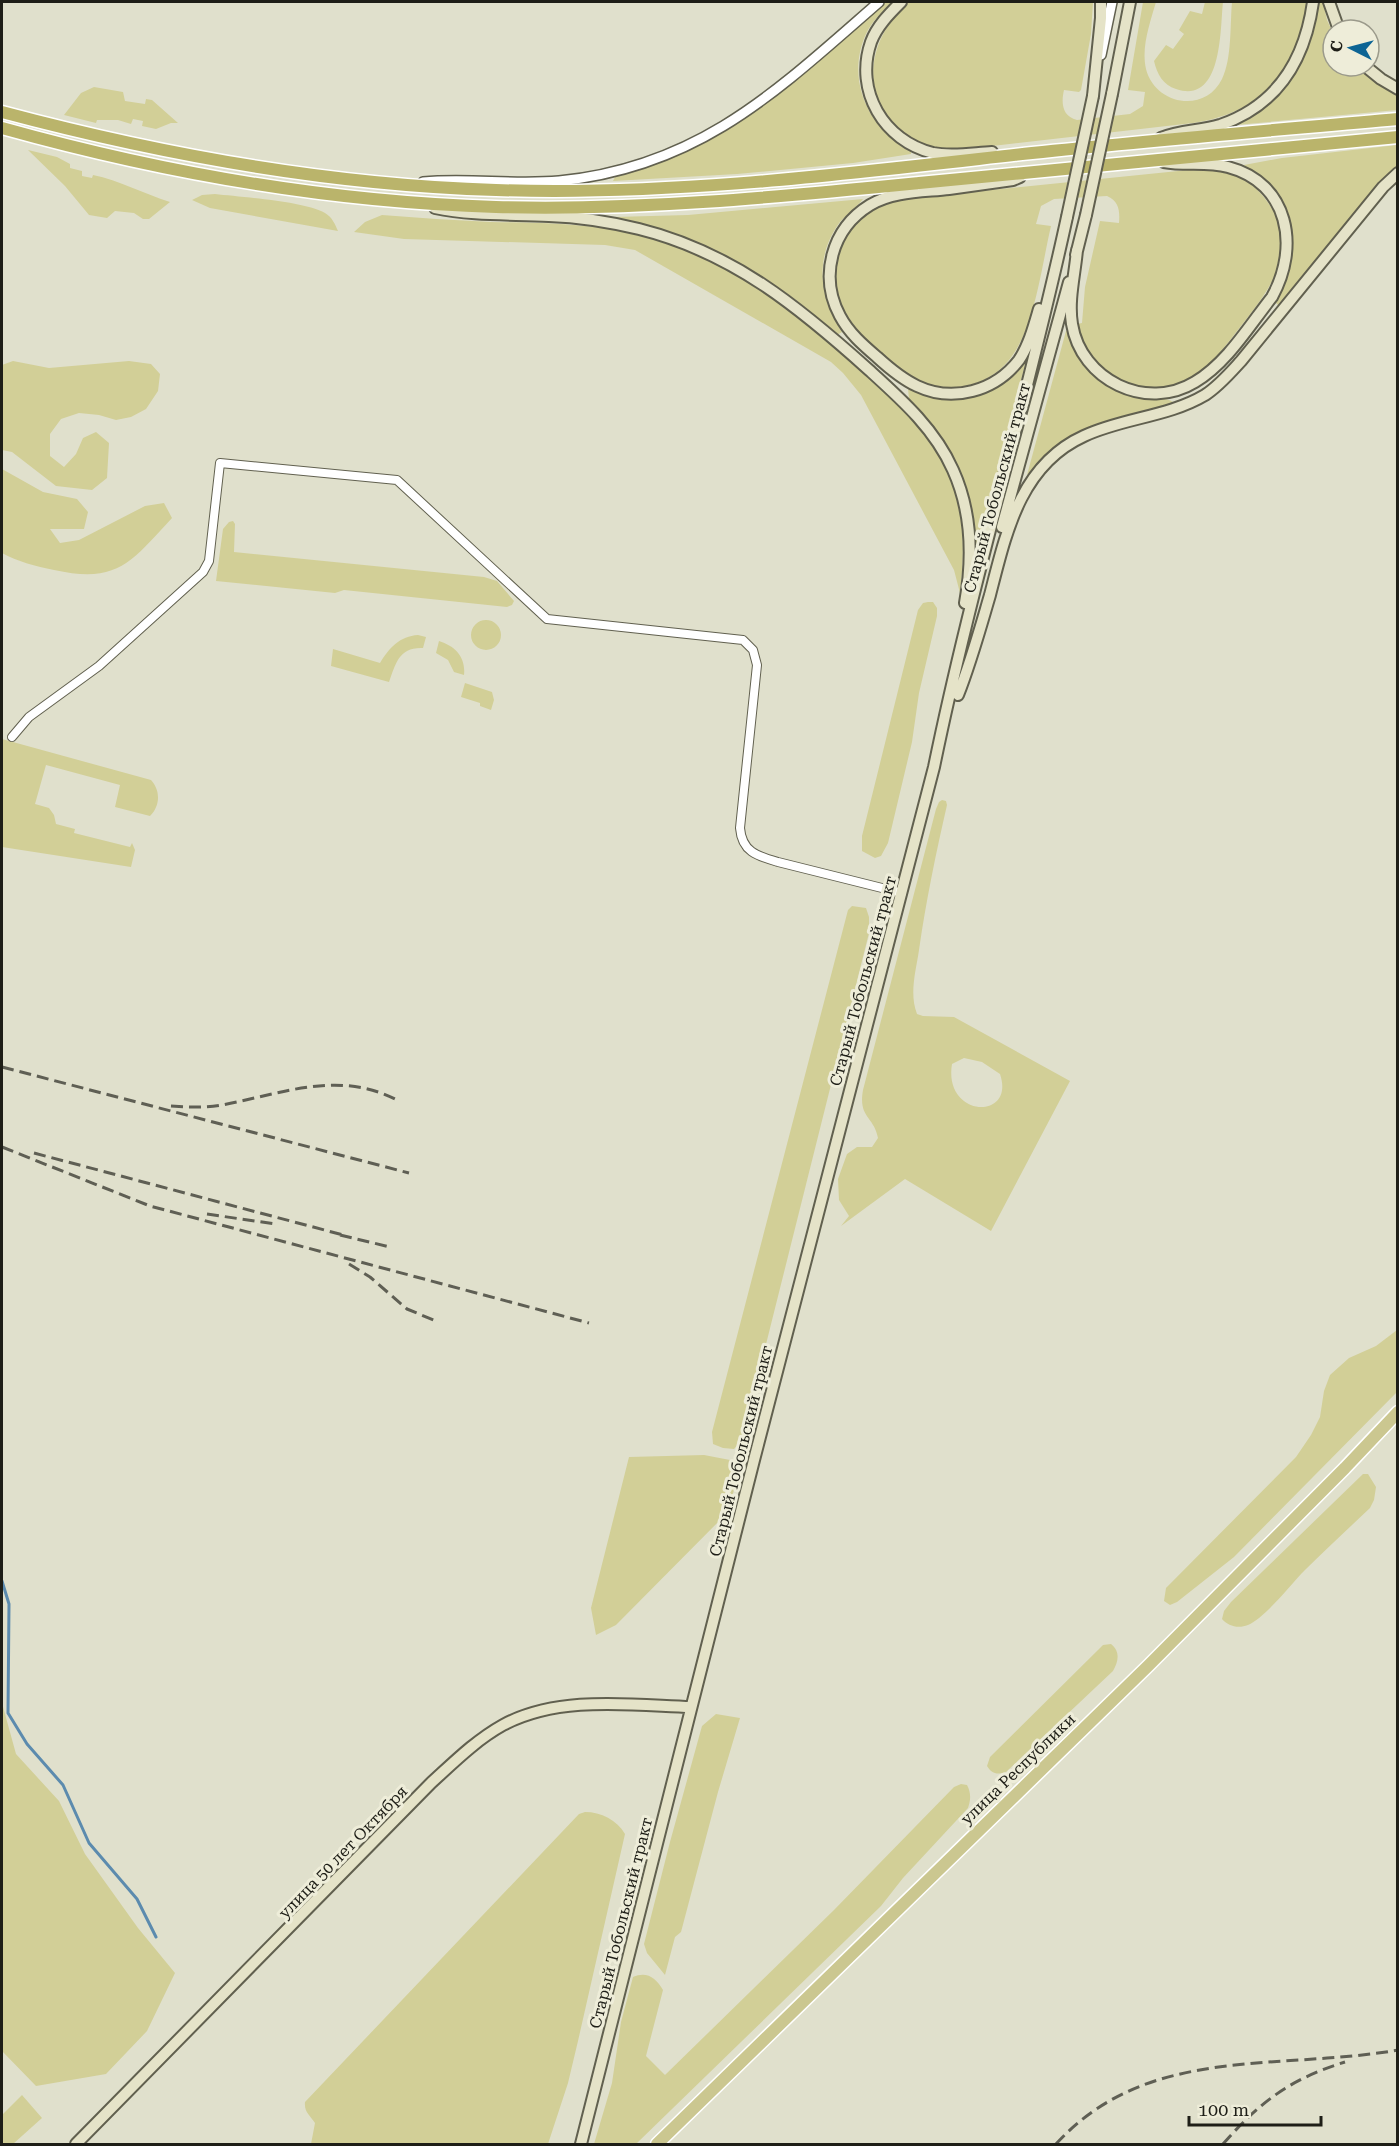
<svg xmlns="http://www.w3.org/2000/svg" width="1399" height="2146" font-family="'Roboto Serif',serif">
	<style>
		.green { fill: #d2cf97; fill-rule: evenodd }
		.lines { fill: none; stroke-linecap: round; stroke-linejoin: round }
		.stream { stroke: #5c8bae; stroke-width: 3 }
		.minor-casing { stroke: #61604f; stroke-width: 10 }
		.tertiary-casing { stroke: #61604f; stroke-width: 12 }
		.secondary-casing { stroke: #61604f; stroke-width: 14 }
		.primary-casing { stroke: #fff; stroke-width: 15 }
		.trunk-casing { stroke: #fff; stroke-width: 15 }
		.minor { stroke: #fff; stroke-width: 8 }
		.tertiary { stroke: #fff; stroke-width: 9 }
		.secondary { stroke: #e5e3c8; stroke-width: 10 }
		.primary { stroke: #cbc790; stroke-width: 12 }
		.trunk { stroke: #bab46b; stroke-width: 12 }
		.rail { stroke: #5f5f54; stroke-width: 3; stroke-dasharray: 12 6; stroke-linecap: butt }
		.secondary-bridge-casing { stroke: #61604f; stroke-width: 14; stroke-linecap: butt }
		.secondary-bridge { stroke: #e5e3c8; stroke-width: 10 }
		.labels { text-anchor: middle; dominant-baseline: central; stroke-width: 6; stroke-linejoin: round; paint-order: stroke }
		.street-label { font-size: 16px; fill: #1e1e17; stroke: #eeedd9 }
	</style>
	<rect width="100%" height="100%" fill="#e0e0cc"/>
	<!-- green -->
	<path class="green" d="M886,2H892C883,11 872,21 866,34C845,80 869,129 911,152V154L853,163L737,174L613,181L615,177C732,146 798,79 886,2Z
		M909,2H1093L1091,34L1081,90L1079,92L1064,90C1061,103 1062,116 1077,120L1130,114L1143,106L1145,92L1128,90L1143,2H1156C1150,23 1141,47 1146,69C1155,105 1205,114 1222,79C1232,59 1230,24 1232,2H1308C1299,69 1262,113 1193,123L958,150C870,149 845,57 909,2Z
		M1205,2H1223C1220,28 1223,105 1176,89C1163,85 1157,74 1154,61L1166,45L1173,49L1184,34L1179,30L1190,11L1202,14Z
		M1317,2H1323L1327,20L1333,33V66H1357L1375,82L1397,95V110L1236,125C1247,113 1264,105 1277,94C1305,70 1313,36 1317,2Z
		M94,87L123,92L125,101L145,104L146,99L152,100L178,123H171L156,129L142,126L143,121L133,119L131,124L118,120H97L96,123L64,115L81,93Z
		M1397,145V167L1375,189L1279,306L1275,302C1293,275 1296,245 1287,215L1244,165L1282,158Z
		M28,150L57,157L70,164V168L82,171V176L92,178L93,175C119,180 144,194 170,202L149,219H143L134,213L115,211L107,218L89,215L65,186Z
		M1198,169C1223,169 1247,176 1263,196C1303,245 1273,286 1241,326C1227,344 1213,364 1194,376C1157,401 1103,385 1084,346C1081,339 1079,331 1077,324L1082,323L1085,287L1100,221L1119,223C1120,211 1119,201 1107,196L1054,199L1041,206L1036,224L1051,226C1042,264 1035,325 1012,356C993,384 954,395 923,382C907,376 894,364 882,354C847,324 819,285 844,239C857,216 877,205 902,199Z
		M215,194C241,197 304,201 325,213C332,217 335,224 338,231L210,208L192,200L202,195Z
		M863,199C857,207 847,214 840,222C814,257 819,298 842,332L837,335L796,300L764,278L730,258L672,234L614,217L688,215Z
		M382,215C418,218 454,220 491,222C540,223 591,223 639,235C727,254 796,312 861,371C893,400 927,429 946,469C965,509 965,550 960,593L954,570L861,395L843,373L831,362L635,250L605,245L404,239L354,232L365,222Z
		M1066,331H1068C1079,368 1107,395 1146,399C1156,400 1166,397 1173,402L1171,405C1134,414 1092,420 1060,443C1048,452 1039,467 1027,475Z
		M1026,360L976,561L973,523L937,433L909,399L908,389C955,408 996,400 1026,360Z
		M13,361L49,368L129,361L151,364L160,374L158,391L146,409L131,417L116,420L99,415L79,413L61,419L50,434V456L64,467L76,454L83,438L96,432L109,443L107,478L92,490L56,486L12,452L2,450V365Z
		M2,469L43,492L77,499L88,512L84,529H50L60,543L79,540L145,506L164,503L172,518C131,562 118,584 54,570C35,566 19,562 2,553Z
		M233,521L235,524L234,552L484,577L497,581L514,601L512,605L507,607L344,590L335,593L216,581L223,529L229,522Z
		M928,602H933L937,608V616L919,693L912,742L888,843L881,856L875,858L862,851V836L918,610L923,603Z
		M471 635a15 15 0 1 1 30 0a15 15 0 1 1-30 0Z
		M418,635L426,637L423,648C399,647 396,663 389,682L331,666L333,649L380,663C389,648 400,636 418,635Z
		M439,641C455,646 466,657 464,675L454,672L448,660L436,653Z
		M465,683L492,692L494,700L491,710L480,706V703L461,697Z
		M2,739L151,780C161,791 160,806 150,816L115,807L120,785L46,765L35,804L49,808L54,815L56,824L75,829L74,833L130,847L132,843L135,850L131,867L2,847Z
		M942,800L946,801L947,805C936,853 926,901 919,950C916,971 909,993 917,1014L923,1016L954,1017L1070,1081L991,1231L905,1179L841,1226L849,1216L839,1200L838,1179L847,1154L857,1147H872L878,1138C874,1116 858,1118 863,1090L936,809L939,802ZM964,1058L982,1062L1000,1074C1016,1121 943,1118 952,1064Z
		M852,906L866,908L869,917V933L742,1440L734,1449L723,1448L713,1444L712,1432L848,910Z
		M1397,1330V1392L1234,1557L1177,1602L1170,1605L1164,1601L1166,1588L1296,1457L1311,1435L1320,1417L1324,1391L1330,1375L1349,1358L1376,1346Z
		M704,1455L730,1460L738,1475L728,1512L616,1625L596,1635L591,1608L629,1457Z
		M1363,1474H1368L1376,1487L1374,1500L1370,1508C1348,1529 1326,1549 1305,1570C1291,1584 1265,1618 1248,1625C1238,1629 1228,1626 1222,1619L1224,1611L1231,1602Z
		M1111,1644C1121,1652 1118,1662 1113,1671L1006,1772C997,1775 992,1774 987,1766L990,1757L1098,1650L1103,1645Z
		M2,1703L16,1754L59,1801L85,1854L138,1928L175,1973L147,2031L106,2074L36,2086L2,2051Z
		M716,1714L740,1718L718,1792L681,1932L675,1937L665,1975L647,1953L644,1944L670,1842L702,1726Z
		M961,1784L967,1785C971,1793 971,1799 968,1808L903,1878L881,1906L636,2144H594L612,2083L621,2022L633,1977C647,1971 656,1978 663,1990L646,2056L665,2075L834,1910L954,1787Z
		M585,1812C601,1812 617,1820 625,1834L578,2041L568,2083L548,2144H311L315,2123C310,2115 304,2112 305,2102L579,1814Z
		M22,2095L42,2118L13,2144H2V2115Z"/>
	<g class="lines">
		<!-- stream -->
		<path class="stream" d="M2,1581L9,1604L8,1713L27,1744L63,1785L89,1843L137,1899L156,1937"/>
		<!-- minor casing -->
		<g class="minor-casing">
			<path id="minor" d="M12,737L29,717L99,666L203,572L209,561L220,463L397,480L547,619L743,640L753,650L757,665L740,828C742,852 757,856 778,862L902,893"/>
		</g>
		<!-- tertiary casing -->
		<g class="tertiary-casing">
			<path id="tertiary" d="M1101,55L1112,2
				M423,182C468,178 514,185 559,181C700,167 778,90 879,2"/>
		</g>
		<!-- secondary casing -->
		<g class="secondary-casing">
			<path id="secondary" d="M901,2C889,14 877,26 871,42C854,91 884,141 933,153C952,157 973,153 992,152
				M1329,2L1339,30
				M1365,66L1381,79L1398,89
				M1112,94L1130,2
				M1093,96L1101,18V2
				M1161,138C1180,130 1201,131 1220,125C1278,105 1305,59 1313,2
				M1020,177L1013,180C992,183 971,186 949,189C924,192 893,191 870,205C831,229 819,277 840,316C849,333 863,345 877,357C889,368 902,379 917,386C953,403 995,391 1019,360C1029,345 1034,326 1039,309
				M435,208C472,216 511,214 549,216C578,217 610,222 639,229C732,252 799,307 869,370C901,399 935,429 953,470C972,512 973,558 965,603
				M1077,250C1075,274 1068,300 1072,324C1081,380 1146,412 1195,382C1227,363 1249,326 1272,297C1300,247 1289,183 1228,167C1207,161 1185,166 1164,162
				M1076,255L1086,215
				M1002,527L1069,282
				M958,695C971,662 980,629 990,595C1006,533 1020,465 1084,436C1122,418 1168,417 1205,395C1219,386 1230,373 1241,361L1383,187L1398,173
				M76,2144L431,1783C454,1762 476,1740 503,1725C559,1695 631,1705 691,1707
				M581,2144L754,1460L934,767C972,582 1027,402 1067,217"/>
		</g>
		<!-- primary casing -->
		<g class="primary-casing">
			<path id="primary" d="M657,2144L1148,1666L1345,1468L1398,1412"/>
		</g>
		<!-- trunk casing -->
		<g class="trunk-casing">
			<path id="trunk" d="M2,112C163,155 329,185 496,190C676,196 853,173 1032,153C1153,140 1276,130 1398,119
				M2,128C163,173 328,202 496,207C638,211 778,197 919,183C1079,168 1238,152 1398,137"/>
		</g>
		<!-- minor -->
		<use href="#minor" class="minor"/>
		<!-- tertiary -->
		<use href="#tertiary" class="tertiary"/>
		<!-- secondary -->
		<use href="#secondary" class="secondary"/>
		<!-- primary -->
		<use href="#primary" class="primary"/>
		<!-- trunk -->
		<use href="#trunk" class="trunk"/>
		<!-- rail -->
		<path class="rail" d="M2,1067L409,1173
			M171,1106C188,1107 205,1108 222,1105C281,1094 337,1070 395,1099
			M2,1147L150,1206L589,1323
			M34,1153L347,1236
			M207,1214L275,1224
			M340,1235L390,1247
			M349,1264L370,1277L407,1309L436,1321
			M1056,2144C1147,2044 1278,2071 1398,2050
			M1223,2144C1260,2102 1290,2079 1345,2062"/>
		<!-- secondary-bridge casing -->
		<g class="secondary-bridge-casing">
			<path id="secondary-bridge" d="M1086,215L1112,94
				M1067,217L1093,96"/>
		</g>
		<!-- secondary-bridge -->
		<use href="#secondary-bridge" class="secondary-bridge"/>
	</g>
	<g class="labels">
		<!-- street labels -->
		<g class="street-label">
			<text transform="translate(997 488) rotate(-75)">Старый Тобольский тракт</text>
			<text transform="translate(863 981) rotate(-75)">Старый Тобольский тракт</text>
			<text transform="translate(741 1451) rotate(-76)">Старый Тобольский тракт</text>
			<text transform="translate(1018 1769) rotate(-44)">улица Республики</text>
			<text transform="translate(343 1852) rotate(-46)">улица 50 лет Октября</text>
			<text transform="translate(621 1923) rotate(-76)">Старый Тобольский тракт</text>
		</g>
	</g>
	<!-- border -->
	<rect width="1399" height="2146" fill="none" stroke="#1e1e17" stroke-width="6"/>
	<!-- north arrow -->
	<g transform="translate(1351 48) rotate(276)"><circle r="28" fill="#eeedd9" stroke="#9b9a8b" stroke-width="1.5"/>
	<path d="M0-4.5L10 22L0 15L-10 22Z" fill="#0c6494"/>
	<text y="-9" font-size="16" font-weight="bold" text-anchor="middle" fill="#1e1e17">С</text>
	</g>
	<!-- scale -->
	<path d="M1189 2116v9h132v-9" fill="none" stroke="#1e1e17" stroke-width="3"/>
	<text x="1198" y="2116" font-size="18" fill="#1e1e17" stroke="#eeedd9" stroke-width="4.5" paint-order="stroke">100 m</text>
</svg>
